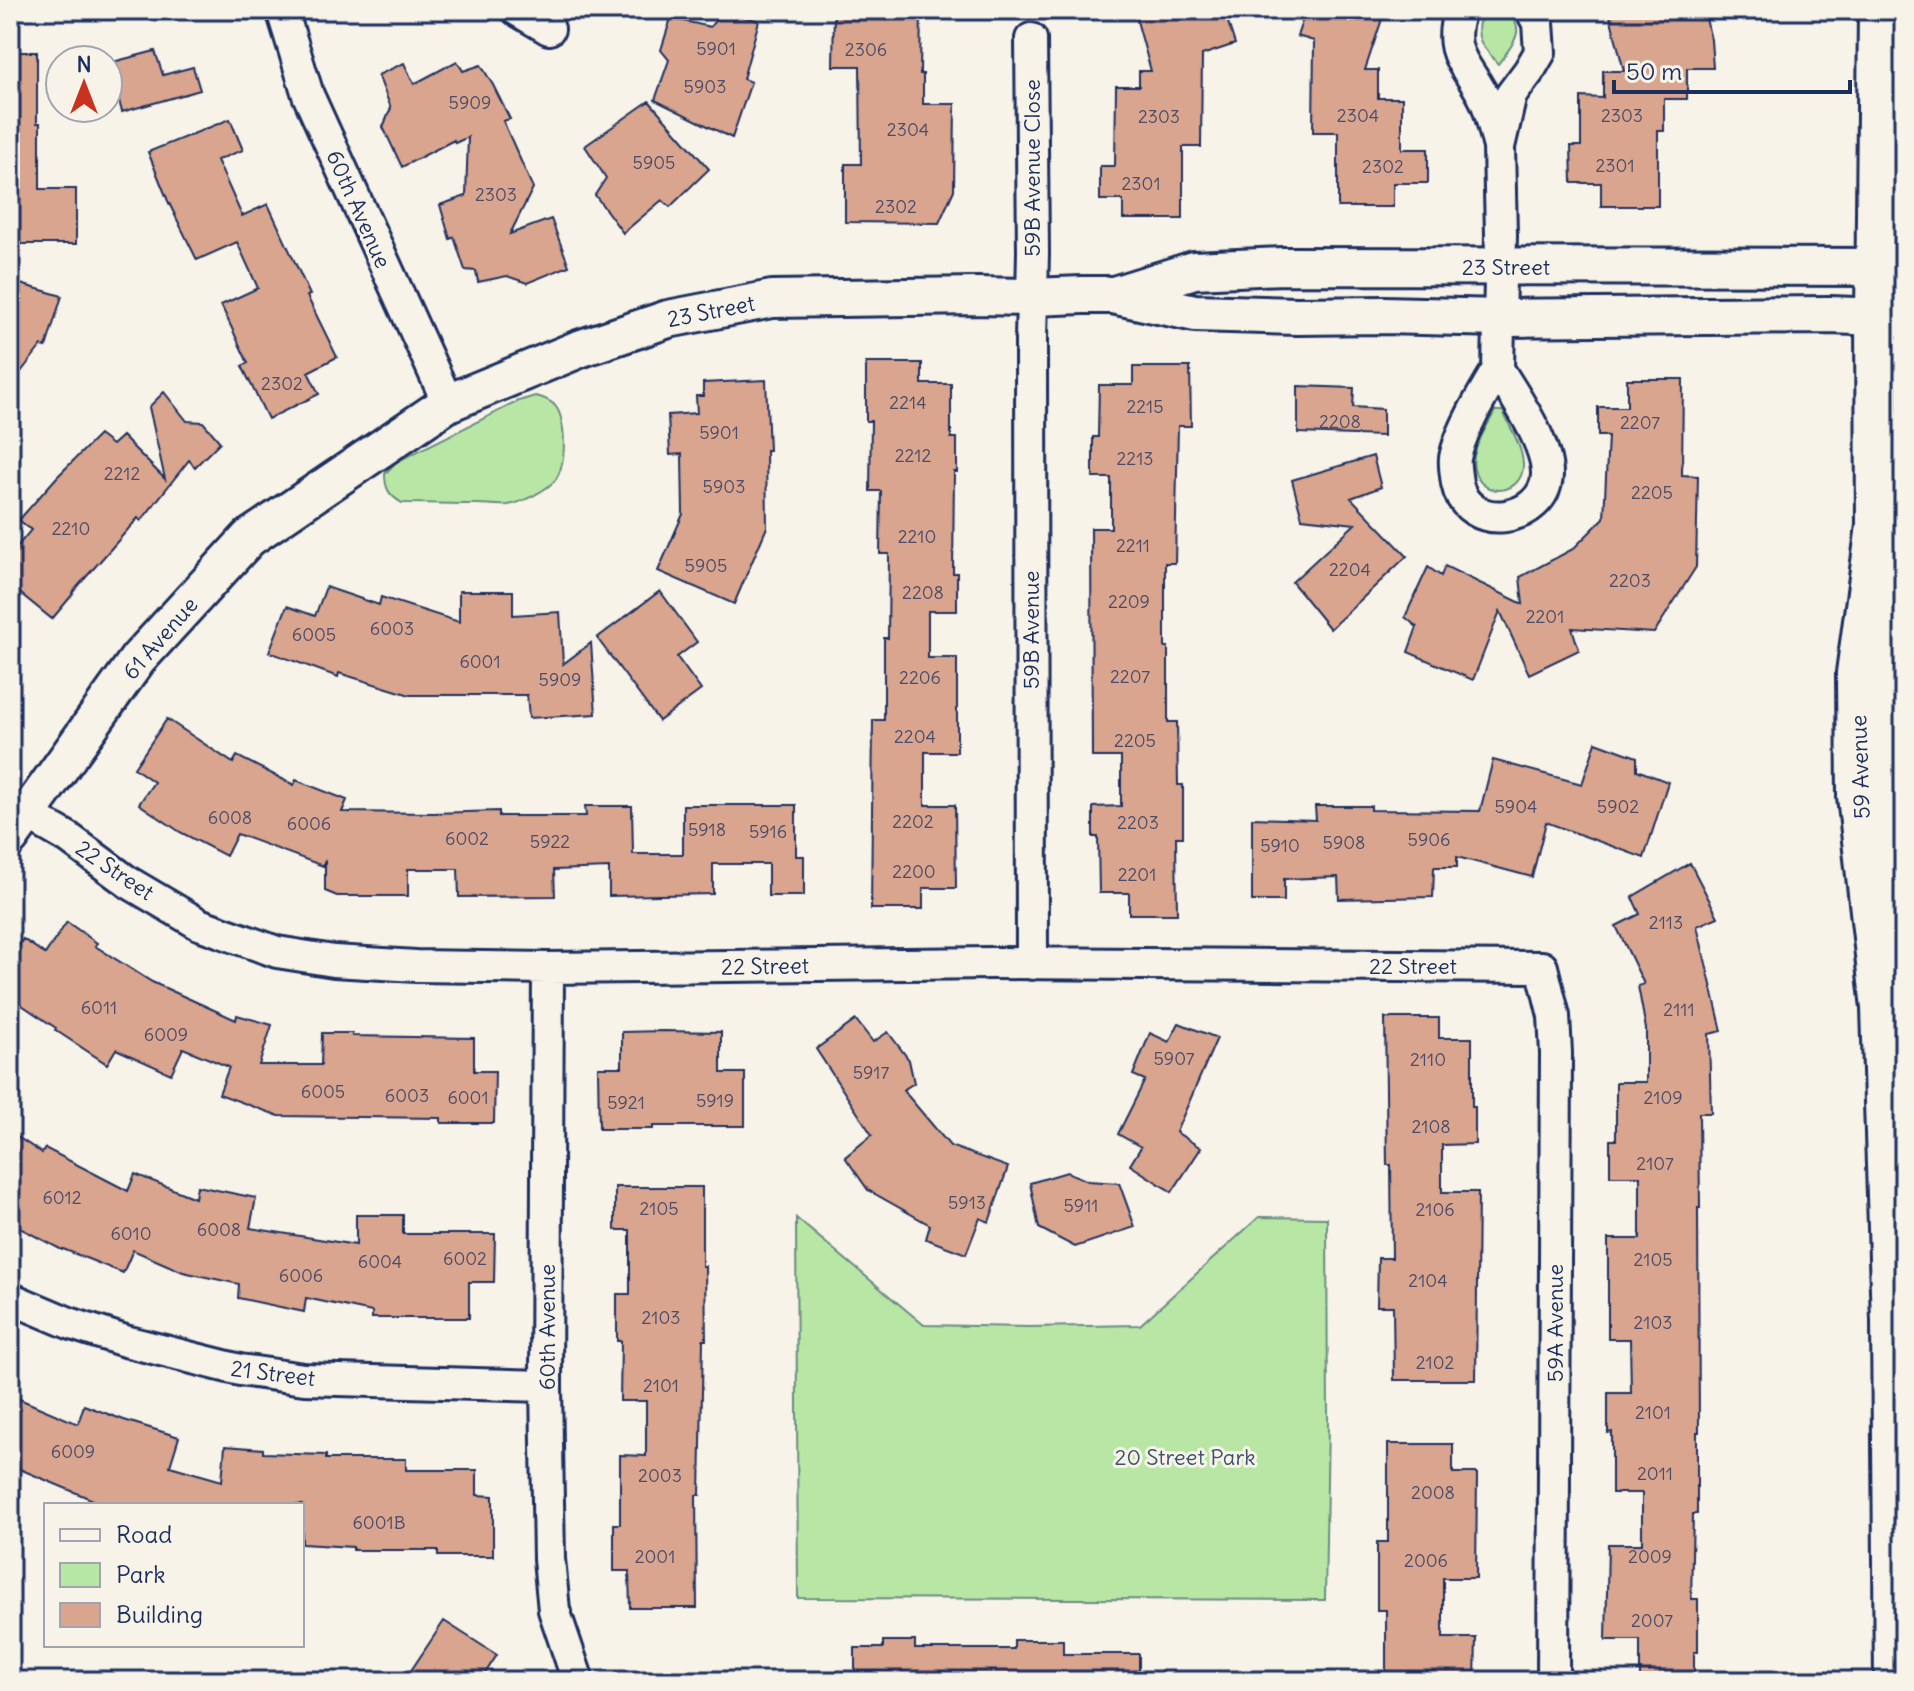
<svg xmlns="http://www.w3.org/2000/svg" width="1914" height="1691" font-family="Delius,sans-serif">
	<style>
		.green { fill: #b8e7a5; stroke: #6a8b82; stroke-width: 2 }
		.building { fill: #d9a58e; stroke: #1b2f5e; stroke-width: 2 }
		.lines { fill: none; stroke-linecap: round; stroke-linejoin: round }
		.minor-casing { stroke: #1b2f5e; stroke-width: 36 }
		.tertiary-casing { stroke: #1b2f5e; stroke-width: 42 }
		.secondary-casing { stroke: #1b2f5e; stroke-width: 48 }
		.minor { stroke: #f7f3e8; stroke-width: 30 }
		.tertiary { stroke: #f7f3e8; stroke-width: 36 }
		.secondary { stroke: #f7f3e8; stroke-width: 42 }
		.labels { text-anchor: middle; dominant-baseline: central; stroke-width: 6; stroke-linejoin: round; paint-order: stroke }
		.number-label { font-size: 18px; fill: #4a4c6a }
		.street-label { font-size: 22px; fill: #1b2f5e; stroke: #f7f3e8 }
		.park-label { font-size: 22px; fill: #3a546c; stroke: #f7f3e8 }
	</style>
	<rect width="100%" height="100%" fill="#f7f3e8"/>
	<filter id="ink" filterUnits="userSpaceOnUse"><feTurbulence type="fractalNoise" baseFrequency=".0125" numOctaves="2"/><feDisplacementMap in="SourceGraphic" scale="16" xChannelSelector="R" yChannelSelector="G"/><feConvolveMatrix kernelMatrix="1 2 1 2 8 2 1 2 1" color-interpolation-filters="sRGB"/></filter>
	<g filter="url(#ink)">
		<!-- green -->
		<path class="green" d="M1500,11C1532,24 1512,46 1498,64C1486,49 1475,42 1479,22L1490,14Z
			M535,396C556,400 561,410 563,430C565,444 564,467 556,479C548,490 521,503 508,505C498,506 486,504 477,504C452,504 427,503 402,503C389,495 385,489 385,474L396,462L519,401Z
			M1495,411H1503C1510,428 1522,445 1523,464C1524,495 1481,500 1474,469C1470,450 1487,427 1495,411Z
			M1259,1217L1327,1218L1328,1421L1325,1600L798,1598L796,1218L924,1325L1029,1327L1140,1325Z"/>
		<!-- building -->
		<path class="building" d="M834,10H921L920,74H923V104H955L954,190L939,223L845,222V164H861L860,66H833Z
			M1134,10H1224L1235,44L1202,55L1201,147H1183V219H1123V200H1100V166H1115L1116,86H1139V71H1151Z
			M1306,10H1385L1365,70H1378V98H1402V149H1428V183H1393V207H1338V132H1313L1314,41L1297,36Z
			M1636,10H1704L1711,40L1713,68H1687V99H1664V131H1658V206H1601V183H1572L1571,146H1581V97L1603,98V71H1624L1610,16Z
			M719,16H741L759,21L743,79L751,82L732,138L655,100L669,60L661,50L671,18L710,27Z
			M155,51L163,75L193,67L200,90L122,112L109,63Z
			M10,52H37V123H40V189H76V244H10Z
			M457,61L463,71L481,65L493,85L510,119L503,121L533,188L510,234L551,219L569,266L527,283L507,276L478,282L476,271L465,270L454,237L450,239L440,205L466,196L468,137L455,143L454,140L402,167L383,127L391,108L378,75L404,63L414,84Z
			M649,101L709,169L670,207L662,200L623,233L595,195L606,178L585,146Z
			M230,119L243,150L217,160L242,216L268,204L310,295L307,296L337,357L308,372L319,394L268,419L242,366L248,363L221,305L258,288L237,242L197,260L168,201L148,152Z
			M10,281L62,296L46,347L41,346L10,386Z
			M866,363H922V384H951V438H957V472H954L953,573H957V611H928V658H957V752H925V805H955L956,888H923V909H871L873,720H884V638H888L889,554H880L881,491H870L871,421H866Z
			M1133,367H1190L1191,426H1178L1175,563H1165V647H1168V722H1177L1178,785H1183V837H1176L1177,914H1129V893H1099L1098,837H1093V807L1121,806V757H1092L1091,528H1111V478H1093V437H1098L1099,385H1133Z
			M1627,379H1683L1682,475L1698,476L1696,567L1654,633L1572,628L1579,650L1529,674L1500,611L1473,680L1408,652L1417,627L1405,617L1428,567L1441,576L1445,566L1523,604L1520,577L1573,549L1604,518L1608,436H1598V407H1627Z
			M766,380L769,450H766L767,527L734,604L658,571L683,514L682,454L670,455L668,415L697,413L696,396H703V383Z
			M1298,386L1354,388L1353,407L1383,409V436L1298,433Z
			M164,392L187,421L203,422L220,442L195,467L189,460L141,521L138,518L72,593L73,594L52,619L10,585V555L31,530L19,520L57,477L99,435L112,445L122,436L165,479L149,407Z
			M1373,456L1381,487L1351,498L1407,556L1330,629L1292,582L1355,524L1302,518L1292,480Z
			M326,587L379,605L381,597L459,622V591H513V615L560,612L563,664L591,643L596,714L529,718L527,695H410L339,673L338,677L269,652L287,606L315,616Z
			M660,591L697,642L677,657L701,690L659,721L597,638Z
			M167,719L233,763L237,756L294,785L296,780L347,800L342,812L433,813L499,811V816H586L585,806H632L633,854H683V805H796V856H804V896H768V864H713V894L609,896V868L554,870L555,896L459,897L458,869H408V896H337L325,891V860L323,866L237,834L226,856L180,832L139,804L154,782L134,768Z
			M1596,742L1637,757V770L1668,782L1644,858L1546,822L1532,877L1457,857V867H1434L1433,897L1339,899L1338,877L1284,879V901H1252V818L1316,820L1315,806H1371V810L1480,811L1493,760L1582,784Z
			M1690,863L1718,917L1697,926L1722,1031L1709,1034L1711,1113H1699L1700,1208H1698L1699,1432H1697V1514H1693L1691,1599H1698V1652H1694V1681H1640V1640H1606L1608,1544H1642V1493H1612V1432L1608,1433V1393H1631L1630,1339H1608V1239H1640V1176H1610V1140H1616V1082H1646V1029L1638,986L1644,984L1616,926L1640,914L1632,897Z
			M67,922L97,943L95,946L152,982L236,1020L237,1015L272,1025L259,1065H321L322,1033H352V1036L474,1038V1071H495L494,1123H441V1118L279,1116L219,1094L229,1067L183,1048L171,1074L116,1049L107,1064L55,1030L56,1028L10,997V959L23,939L45,954Z
			M1385,1018H1439V1038H1472V1107H1475V1144L1442,1145V1192H1478L1476,1380H1394L1393,1306H1377L1378,1258H1392L1391,1165H1387Z
			M856,1020L873,1042L888,1032L909,1060L914,1083L903,1090L950,1146L1008,1167L989,1222L980,1218L966,1254L926,1239L930,1225L868,1190L845,1157L872,1135L816,1049Z
			M1179,1023L1217,1038L1176,1132L1201,1148L1172,1192L1130,1165L1141,1147L1118,1134L1145,1080L1133,1075L1150,1033L1169,1042Z
			M663,1031L721,1032V1073H745V1126H653V1129H599L598,1067H622V1032Z
			M10,1132L42,1153L45,1148L128,1191L135,1174L195,1198L197,1186L256,1198L250,1228L356,1245V1215H403V1234H495L494,1282H469V1318H372V1312L306,1298L304,1312L238,1298L239,1284L183,1272L133,1250L123,1273L63,1249L62,1250L10,1223Z
			M1067,1172L1088,1181L1119,1183L1135,1227L1075,1247L1039,1228L1030,1183Z
			M615,1187H702V1266H705L706,1340H703L700,1495H696L697,1608H630L629,1571H614V1524H620V1455L646,1456V1401H620L621,1341H617V1294H630V1230H615Z
			M10,1395L78,1424L84,1405L124,1420L179,1437L170,1466L222,1481L225,1446L263,1449V1453L326,1455V1459H406V1470H477V1495L493,1496V1556H438V1550H353V1547L302,1544V1505H105L10,1465Z
			M1388,1444H1453V1473H1477L1476,1578H1443V1638H1476L1475,1681H1419V1673H1386V1610H1377V1542H1388Z
			M444,1621L497,1655L480,1681H404Z
			M1014,1640H1063V1654H1139V1681H855V1648H883V1641H915V1649H1014Z"/>
		<g class="lines">
			<!-- minor casing -->
			<g class="minor-casing">
				<path id="minor" d="M282,10L308,95L448,403
					M517,10L549,29
					M1460,10C1444,57 1471,66 1487,104C1492,117 1495,133 1499,147L1511,95L1529,71L1540,52L1538,23L1531,10
					M1031,39L1033,252L1031,340L1032,964
					M1498,369C1514,395 1548,444 1547,475C1545,522 1467,535 1457,483C1456,475 1454,465 1455,458C1460,432 1484,392 1498,369Z
					M1498,369L1501,235L1499,147
					M27,814L67,837L128,882L199,924L277,952L334,961L416,966L548,968L992,963L1542,967L1554,1016L1556,1053L1553,1681
					M548,968L546,1386L549,1559L554,1610L578,1681
					M10,1298L69,1323L125,1341L240,1370L304,1379L546,1386"/>
			</g>
			<!-- tertiary casing -->
			<g class="tertiary-casing">
				<path id="tertiary" d="M1114,295L1194,270L1283,266L1904,267
					M10,838L138,659L249,538L448,403L579,349L668,319L772,299L977,296L1032,297L1083,295H1112L1195,313L1297,316L1384,315L1500,318L1830,315L1904,318"/>
			</g>
			<!-- secondary casing -->
			<g class="secondary-casing">
				<path id="secondary" d="M1880,10L1877,317L1878,526L1895,666L1896,783L1890,891
					M1878,526L1858,673L1859,796L1883,1008L1893,1321L1896,1681"/>
			</g>
			<!-- minor -->
			<use href="#minor" class="minor"/>
			<!-- tertiary -->
			<use href="#tertiary" class="tertiary"/>
			<!-- secondary -->
			<use href="#secondary" class="secondary"/>
		</g>
	</g>
	<g class="labels">
		<!-- number labels -->
		<g class="number-label">
			<text x="716" y="48">5901</text>
			<text x="866" y="49">2306</text>
			<text x="705" y="86">5903</text>
			<text x="470" y="102">5909</text>
			<text x="1358" y="115">2304</text>
			<text x="1622" y="115">2303</text>
			<text x="1159" y="116">2303</text>
			<text x="908" y="129">2304</text>
			<text x="654" y="162">5905</text>
			<text x="1615" y="165">2301</text>
			<text x="1383" y="166">2302</text>
			<text x="1141" y="183">2301</text>
			<text x="496" y="194">2303</text>
			<text x="896" y="206">2302</text>
			<text x="282" y="383">2302</text>
			<text x="908" y="402">2214</text>
			<text x="1145" y="406">2215</text>
			<text x="1340" y="421">2208</text>
			<text x="1640" y="422">2207</text>
			<text x="719" y="432">5901</text>
			<text x="913" y="455">2212</text>
			<text x="1135" y="458">2213</text>
			<text x="122" y="473">2212</text>
			<text x="724" y="486">5903</text>
			<text x="1652" y="492">2205</text>
			<text x="71" y="528">2210</text>
			<text x="917" y="536">2210</text>
			<text x="1133" y="545">2211</text>
			<text x="706" y="565">5905</text>
			<text x="1350" y="569">2204</text>
			<text x="1630" y="580">2203</text>
			<text x="923" y="592">2208</text>
			<text x="1129" y="601">2209</text>
			<text x="1545" y="616">2201</text>
			<text x="392" y="628">6003</text>
			<text x="314" y="634">6005</text>
			<text x="480" y="661">6001</text>
			<text x="1130" y="676">2207</text>
			<text x="920" y="677">2206</text>
			<text x="560" y="679">5909</text>
			<text x="915" y="736">2204</text>
			<text x="1135" y="740">2205</text>
			<text x="1516" y="806">5904</text>
			<text x="1618" y="806">5902</text>
			<text x="230" y="817">6008</text>
			<text x="913" y="821">2202</text>
			<text x="1138" y="822">2203</text>
			<text x="309" y="823">6006</text>
			<text x="707" y="829">5918</text>
			<text x="768" y="831">5916</text>
			<text x="467" y="838">6002</text>
			<text x="1429" y="839">5906</text>
			<text x="550" y="841">5922</text>
			<text x="1344" y="842">5908</text>
			<text x="1280" y="845">5910</text>
			<text x="914" y="871">2200</text>
			<text x="1137" y="874">2201</text>
			<text x="1666" y="922">2113</text>
			<text x="99" y="1007">6011</text>
			<text x="1679" y="1009">2111</text>
			<text x="166" y="1034">6009</text>
			<text x="1174" y="1058">5907</text>
			<text x="1428" y="1059">2110</text>
			<text x="871" y="1072">5917</text>
			<text x="323" y="1091">6005</text>
			<text x="407" y="1095">6003</text>
			<text x="468" y="1097">6001</text>
			<text x="1663" y="1097">2109</text>
			<text x="715" y="1100">5919</text>
			<text x="626" y="1102">5921</text>
			<text x="1431" y="1126">2108</text>
			<text x="1655" y="1163">2107</text>
			<text x="62" y="1197">6012</text>
			<text x="967" y="1202">5913</text>
			<text x="1081" y="1205">5911</text>
			<text x="659" y="1208">2105</text>
			<text x="1435" y="1209">2106</text>
			<text x="219" y="1229">6008</text>
			<text x="131" y="1233">6010</text>
			<text x="465" y="1258">6002</text>
			<text x="1653" y="1259">2105</text>
			<text x="380" y="1261">6004</text>
			<text x="301" y="1275">6006</text>
			<text x="1428" y="1280">2104</text>
			<text x="661" y="1317">2103</text>
			<text x="1653" y="1322">2103</text>
			<text x="1435" y="1362">2102</text>
			<text x="661" y="1385">2101</text>
			<text x="1653" y="1412">2101</text>
			<text x="73" y="1451">6009</text>
			<text x="1655" y="1473">2011</text>
			<text x="660" y="1475">2003</text>
			<text x="1433" y="1492">2008</text>
			<text x="379" y="1522">6001B</text>
			<text x="655" y="1556">2001</text>
			<text x="1650" y="1556">2009</text>
			<text x="1426" y="1560">2006</text>
			<text x="1652" y="1620">2007</text>
		</g>
		<!-- street labels -->
		<g class="street-label">
			<text transform="translate(1032 168) rotate(-90)">59B Avenue Close</text>
			<text transform="translate(359 209) rotate(66)">60th Avenue</text>
			<text x="1506" y="267">23 Street</text>
			<text transform="translate(711 311) rotate(-11)">23 Street</text>
			<text transform="translate(1031 630) rotate(-90)">59B Avenue</text>
			<text transform="translate(160 638) rotate(-49)">61 Avenue</text>
			<text transform="translate(1860 767) rotate(-92)">59 Avenue</text>
			<text transform="translate(115 870) rotate(34)">22 Street</text>
			<text transform="translate(765 966) rotate(-1)">22 Street</text>
			<text x="1413" y="966">22 Street</text>
			<text transform="translate(1555 1323) rotate(-90)">59A Avenue</text>
			<text transform="translate(547 1327) rotate(-90)">60th Avenue</text>
			<text transform="translate(273 1373) rotate(7)">21 Street</text>
		</g>
		<!-- park labels -->
		<g class="park-label">
			<text x="1185" y="1457">20 Street Park</text>
		</g>
	</g>
	<!-- margin -->
	<rect width="1914" height="1691" fill="none" stroke="#f7f3e8" stroke-width="40"/>
	<rect x="20" y="20" width="1874" height="1651" fill="none" stroke="#1b2f5e" stroke-width="3" filter="url(#ink)"/>
	<!-- legend -->
	<rect x="44" y="1503" width="260" height="144" fill="#f7f3e8" stroke="#9fa5b1" stroke-width="2"/>
	<rect x="60" y="1529" width="40" height="12" fill="#f7f3e8" stroke="#9fa5b1" stroke-width="2"/>
	<text x="116" y="1543" font-size="24" fill="#1b2f5e">Road</text>
	<rect x="60" y="1563" width="40" height="24" fill="#b8e7a5" stroke="#9fa5b1" stroke-width="2"/>
	<text x="116" y="1583" font-size="24" fill="#1b2f5e">Park</text>
	<rect x="60" y="1603" width="40" height="24" fill="#d9a58e" stroke="#9fa5b1" stroke-width="2"/>
	<text x="116" y="1623" font-size="24" fill="#1b2f5e">Building</text>
	<!-- north arrow -->
	<g transform="translate(84 84)"><circle r="38" fill="#f7f3e8" stroke="#9fa5b1" stroke-width="2"/>
	<path d="M0-6L14 30L0 20L-14 30Z" fill="#c8321e"/>
	<text y="-12" font-size="22" font-weight="bold" text-anchor="middle" fill="#1b2f5e">N</text>
	</g>
	<!-- scale -->
	<path d="M1614 80v12h236v-12" fill="none" stroke="#1b2f5e" stroke-width="4"/>
	<text x="1626" y="80" font-size="24" fill="#1b2f5e" stroke="#f7f3e8" stroke-width="6" paint-order="stroke">50 m</text>
</svg>
